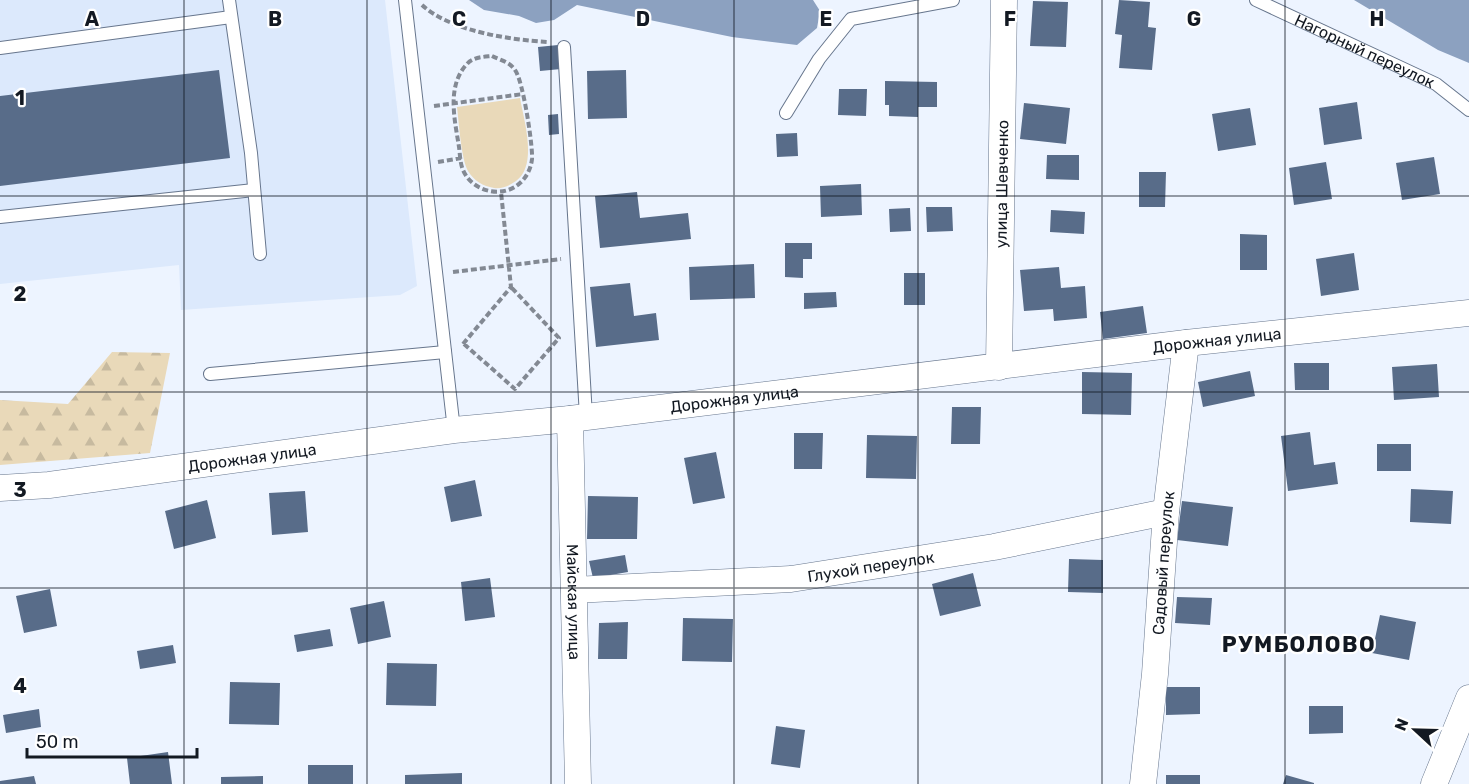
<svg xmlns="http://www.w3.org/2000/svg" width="1469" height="784" font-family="Rubik,sans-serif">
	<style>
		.built { fill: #dce9fc }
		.forest { fill: url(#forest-firs) }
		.park { fill: #e9d9b9 }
		.water { fill: #8ca1c0 }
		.building { fill: #586c89 }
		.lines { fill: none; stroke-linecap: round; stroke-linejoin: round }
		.service-casing { stroke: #67768d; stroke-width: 14 }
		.minor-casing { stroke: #67768d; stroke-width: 27 }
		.path { stroke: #838993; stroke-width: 4; stroke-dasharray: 6 3; stroke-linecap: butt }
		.service { stroke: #fff; stroke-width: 12 }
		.minor { stroke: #fff; stroke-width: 26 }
		.grid { fill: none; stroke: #131922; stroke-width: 1.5; stroke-opacity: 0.55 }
		.labels { text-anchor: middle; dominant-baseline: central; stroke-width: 4.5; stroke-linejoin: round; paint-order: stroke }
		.street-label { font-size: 16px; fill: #131922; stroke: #fff }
		.district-label { font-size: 22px; font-weight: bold; letter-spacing: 1.5px; fill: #131922; stroke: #fff }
		.grid-label { font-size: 20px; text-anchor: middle; font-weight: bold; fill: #131922; stroke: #fff; stroke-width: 4.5; stroke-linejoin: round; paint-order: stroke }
	</style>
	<defs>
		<pattern id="forest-firs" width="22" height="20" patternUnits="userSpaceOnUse" patternTransform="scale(1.5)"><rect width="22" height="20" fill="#e9d9b9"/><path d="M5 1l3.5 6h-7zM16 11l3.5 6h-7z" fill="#c7ba9f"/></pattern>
	</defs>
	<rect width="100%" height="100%" fill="#edf4ff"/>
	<!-- built -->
	<path class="built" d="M0,0H385L417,286L400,295L181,310L179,265L0,284Z"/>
	<!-- forest -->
	<path class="forest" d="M112,352L170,353L150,453L0,465V400L68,404Z"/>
	<!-- park -->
	<path class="park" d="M520,98C524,121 538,165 516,181C509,186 502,189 494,188C483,186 474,181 468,171C461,158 459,123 457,107Z"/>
	<!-- water -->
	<path class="water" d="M469,0H813L820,11L817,28L797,45L732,37L577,5L554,20L536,23L519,16L484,10Z
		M1354,0H1469V63L1438,50Z"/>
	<!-- building -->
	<path class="building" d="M1119,0L1150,2L1148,27L1156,28L1152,70L1119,68L1122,35L1115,34Z
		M1033,1L1068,2L1066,47L1030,46Z
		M558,45L561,69L540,71L538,47Z
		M219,70L230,158L0,186V96Z
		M626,70L627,118L588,119L587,71Z
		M885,81L937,82V107H918V117L889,116V105H885Z
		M839,89H867L866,116L838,115Z
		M1357,102L1362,139L1324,145L1319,108Z
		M1024,103L1070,108L1066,144L1020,139Z
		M1250,108L1256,145L1218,151L1212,114Z
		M558,114L559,134L549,135L548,115Z
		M797,133L798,156L777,157L776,134Z
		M1047,155H1079V180L1046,179Z
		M1434,157L1440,194L1402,200L1396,163Z
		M1326,162L1332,199L1294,205L1289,168Z
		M1139,172H1166L1165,207H1139Z
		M861,184L862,215L821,217L820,186Z
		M637,192L640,218L688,213L691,239L600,248L595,196Z
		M926,207H952L953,231L927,232Z
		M910,208L911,231L890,232L889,209Z
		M1051,210L1085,212L1084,234L1050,232Z
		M1240,234L1267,235V270H1240Z
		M785,243H812V259H803V278L785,277Z
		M1354,253L1359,290L1321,296L1316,259Z
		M754,264L755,298L690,300L689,267Z
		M1059,267L1061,288L1085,286L1087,318L1054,321L1053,309L1024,311L1020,270Z
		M904,273H925V305H904Z
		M630,283L634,316L656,313L659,340L596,347L590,287Z
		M836,292L837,307L804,309V293Z
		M1143,306L1147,333L1103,339L1100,312Z
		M1294,363H1329V390H1295Z
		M1437,364L1439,397L1394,400L1392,367Z
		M1250,371L1255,396L1203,407L1198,382Z
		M1082,372L1132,373L1131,415L1082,414Z
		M952,407H981L980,444H951Z
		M1310,432L1314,465L1335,462L1338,484L1288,491L1281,436Z
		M794,433H823L822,469H794Z
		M867,435L917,436L916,479L866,478Z
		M1377,444H1411V471H1377Z
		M716,452L725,498L693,504L684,458Z
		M475,480L482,516L451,522L444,487Z
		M1411,489L1453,491L1451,524L1410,522Z
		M305,491L308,532L272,535L269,493Z
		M588,496L638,497L637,539H587Z
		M207,500L216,538L174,549L165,511Z
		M1182,501L1233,507L1228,546L1177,540Z
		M625,555L628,572L593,578L589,561Z
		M1069,559L1103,560V593L1068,592Z
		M973,573L981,606L940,616L932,584Z
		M490,578L495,617L465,621L461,582Z
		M50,589L57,626L24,633L16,596Z
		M1177,597L1212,598L1210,625L1175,623Z
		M384,601L391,637L358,644L350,608Z
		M1380,615L1416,622L1409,660L1372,653Z
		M683,618L733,619L732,662L682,661Z
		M628,622L627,659H598L599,623Z
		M330,629L333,646L297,652L294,635Z
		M173,645L176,663L140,669L137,651Z
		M387,663L437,664L436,706L386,705Z
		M230,682L280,683L279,725L229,724Z
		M1166,687H1200V714L1166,715Z
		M1309,706H1343V733L1309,734Z
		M39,709L41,727L6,733L3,715Z
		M776,726L805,730L800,768L771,764Z
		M168,752L172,784H130L127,758Z
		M308,765H353V784H308Z
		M462,773V784H405V775Z
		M1166,775H1200V784H1166Z
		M1286,775L1314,783V784H1283Z
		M34,776L36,784H0V781Z
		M263,776V784H221V777Z"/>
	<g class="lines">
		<!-- service casing -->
		<g class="service-casing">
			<g id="service">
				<path d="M229,0L251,153L260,254"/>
				<path d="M405,0L454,430"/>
				<path id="s1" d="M1256,0L1436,84L1469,110"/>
				<path d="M564,47L586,416"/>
				<path d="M0,48L231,17"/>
				<path d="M786,113L819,59L851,19L953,0"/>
				<path d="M0,217L254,190"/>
				<path d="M210,374L445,352"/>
			</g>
		</g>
		<!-- minor casing -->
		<g class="minor-casing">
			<g id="minor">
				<path id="s2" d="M999,367L1004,0"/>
				<path id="s3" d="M570,419L578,784"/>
				<path id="s4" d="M0,488L49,485L454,430L570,419L1186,343L1469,313"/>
				<path id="s5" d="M574,590L791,579L994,547L1166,512"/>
				<path id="s6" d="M1143,784L1155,674L1166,512L1186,343"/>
				<path d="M1434,784L1469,698"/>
			</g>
		</g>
		<!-- path -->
		<path class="path" d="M422,5C450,31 510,40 548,42
			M492,56C500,60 510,62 515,70C523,80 533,146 532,159C531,168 527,177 520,183C503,199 472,192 463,170C460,163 460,154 459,147C455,121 446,86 467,64C473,57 483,57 492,56Z
			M434,106L523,94
			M438,162L461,158
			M453,272L561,259
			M463,344L511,287L501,192
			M464,344L515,389L559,338L511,287"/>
		<!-- service -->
		<use href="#service" class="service"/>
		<!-- minor -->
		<use href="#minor" class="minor"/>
	</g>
	<!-- grid -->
	<path class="grid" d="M184,0V784M367,0V784M551,0V784M734,0V784M918,0V784M1102,0V784M1285,0V784M0,196H1469M0,392H1469M0,588H1469"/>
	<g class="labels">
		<!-- street labels -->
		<g class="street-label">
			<text stroke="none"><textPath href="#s1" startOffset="120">Нагорный переулок</textPath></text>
			<text stroke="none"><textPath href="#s2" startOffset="183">улица Шевченко</textPath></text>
			<text stroke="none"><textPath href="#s4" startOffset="1226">Дорожная улица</textPath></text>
			<text stroke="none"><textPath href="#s4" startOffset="740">Дорожная улица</textPath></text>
			<text stroke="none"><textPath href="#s4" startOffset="254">Дорожная улица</textPath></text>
			<text stroke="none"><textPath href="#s6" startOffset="222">Садовый переулок</textPath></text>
			<text stroke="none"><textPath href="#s5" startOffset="298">Глухой переулок</textPath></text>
			<text stroke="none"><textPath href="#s3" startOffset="183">Майская улица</textPath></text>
		</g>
		<!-- district labels -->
		<g class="district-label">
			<text x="1299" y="644">РУМБОЛОВО</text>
		</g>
	</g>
	<g class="grid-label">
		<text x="92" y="26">A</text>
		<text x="275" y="26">B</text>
		<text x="459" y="26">C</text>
		<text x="643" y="26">D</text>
		<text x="826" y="26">E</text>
		<text x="1010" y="26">F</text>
		<text x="1194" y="26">G</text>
		<text x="1377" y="26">H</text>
		<text x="20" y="105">1</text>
		<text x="20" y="301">2</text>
		<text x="20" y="497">3</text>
		<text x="20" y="693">4</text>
	</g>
	<!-- north arrow -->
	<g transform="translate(1415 730) rotate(292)" stroke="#ffffff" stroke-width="4.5" paint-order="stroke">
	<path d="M0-4.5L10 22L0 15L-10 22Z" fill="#131922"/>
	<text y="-9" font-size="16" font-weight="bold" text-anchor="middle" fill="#131922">N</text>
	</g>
	<!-- scale -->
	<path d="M27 748v9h170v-9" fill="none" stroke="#131922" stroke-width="3"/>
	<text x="36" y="748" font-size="18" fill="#131922" stroke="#ffffff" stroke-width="4.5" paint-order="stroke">50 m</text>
</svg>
